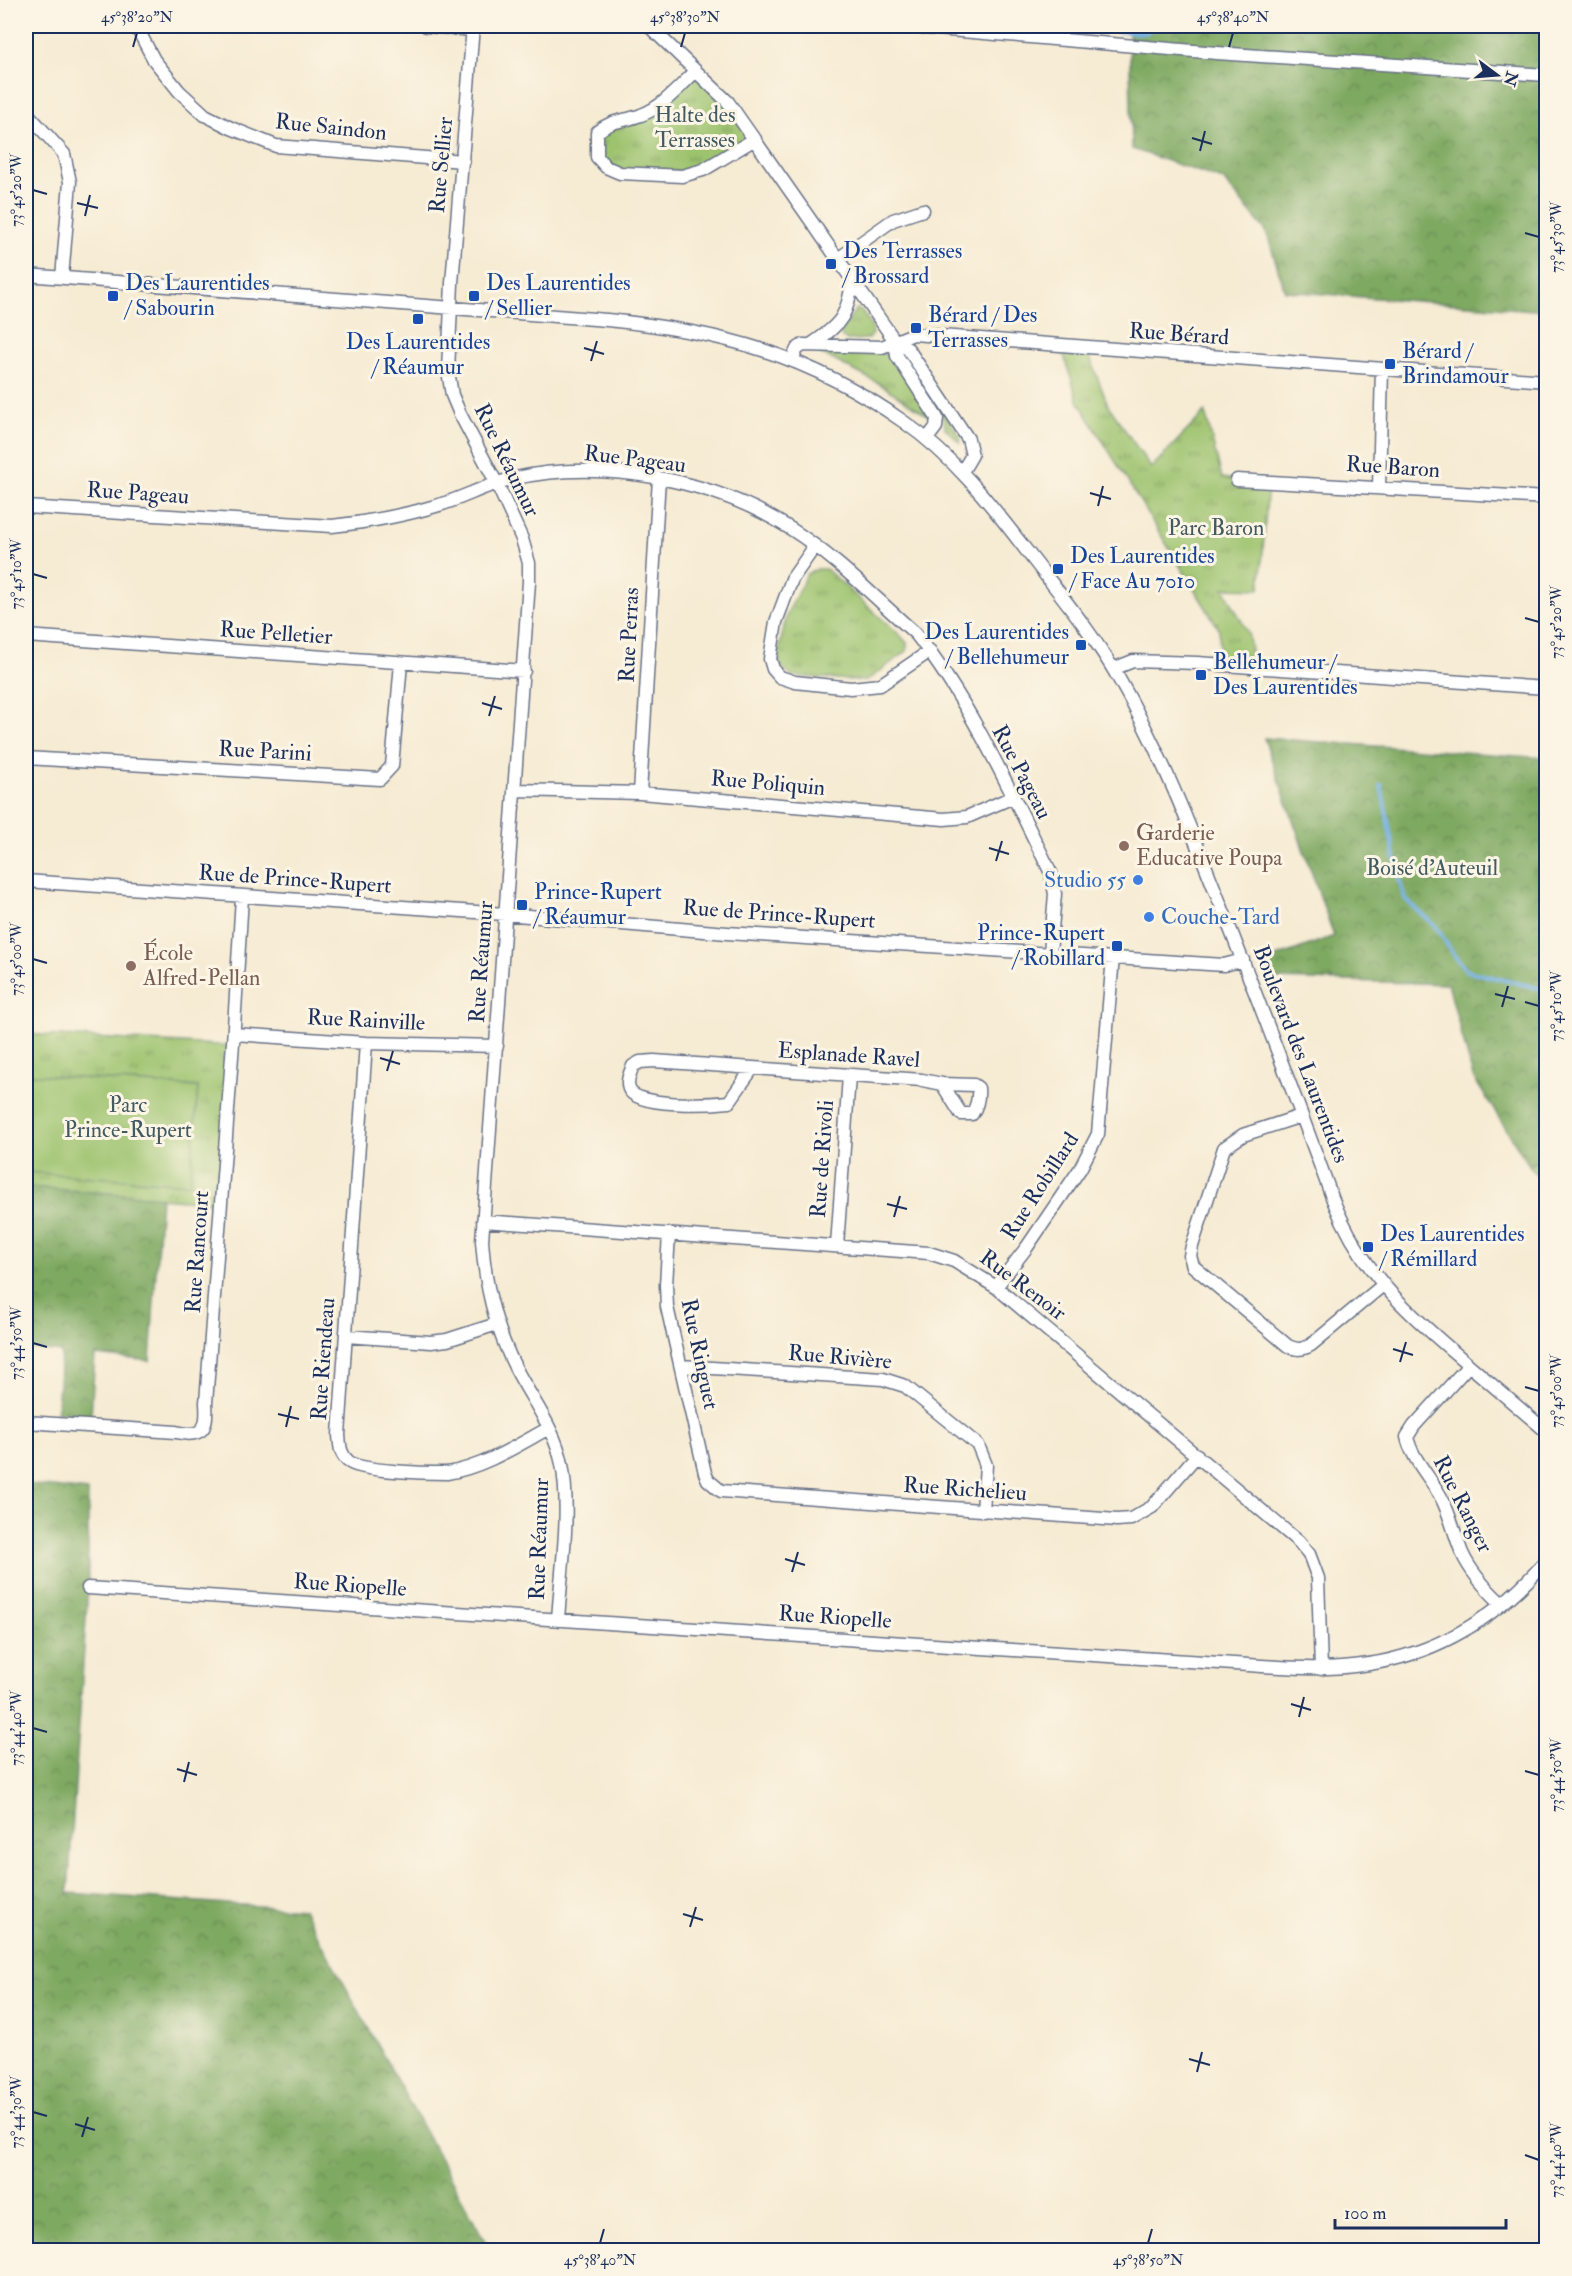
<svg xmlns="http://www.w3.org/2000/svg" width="1572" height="2276" font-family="'IM FELL Double Pica',serif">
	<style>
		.grass { fill: url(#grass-tufts); stroke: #5c7966; stroke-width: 1.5 }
		.forest { fill: url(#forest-crowns); stroke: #4c6c60; stroke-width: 1.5 }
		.pitch { fill: #9dc36e; stroke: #5c7966; stroke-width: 1.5 }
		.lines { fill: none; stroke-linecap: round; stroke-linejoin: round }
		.stream { stroke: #74b1e6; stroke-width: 4 }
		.minor-casing { stroke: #687187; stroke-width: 15 }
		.minor { stroke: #fff; stroke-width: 12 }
		.ticks { fill: none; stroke: #1b2f5e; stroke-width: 2 }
		.transit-dot { fill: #1a4fb4; stroke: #fcf5e5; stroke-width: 2 }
		.education-dot { fill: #8d6e63; stroke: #fcf5e5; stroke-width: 2 }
		.shop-dot { fill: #3f7fe0; stroke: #fcf5e5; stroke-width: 2 }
		.labels { text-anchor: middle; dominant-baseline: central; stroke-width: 6; stroke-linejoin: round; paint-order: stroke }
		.park-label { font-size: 22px; fill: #425b63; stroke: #fcf5e5 }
		.street-label { font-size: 22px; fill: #1b2f5e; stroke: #fcf5e5 }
		.transit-label { font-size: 22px; fill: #164399; stroke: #fcf5e5; text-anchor: start }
		.education-label { font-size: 22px; fill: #785e54; stroke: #fcf5e5; text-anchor: start }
		.shop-label { font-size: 22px; fill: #366cbe; stroke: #fcf5e5; text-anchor: end }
		.neatline { fill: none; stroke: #1b2f5e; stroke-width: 2 }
		.ticks-label { font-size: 15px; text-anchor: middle; fill: #1b2f5e }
	</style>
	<defs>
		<pattern id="grass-tufts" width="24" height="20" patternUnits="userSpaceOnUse" patternTransform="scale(1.5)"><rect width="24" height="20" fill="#9dc36e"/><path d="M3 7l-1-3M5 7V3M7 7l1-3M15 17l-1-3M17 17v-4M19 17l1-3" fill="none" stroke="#7f9f5e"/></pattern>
		<pattern id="forest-crowns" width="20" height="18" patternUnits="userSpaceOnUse" patternTransform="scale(1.5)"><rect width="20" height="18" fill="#7ea961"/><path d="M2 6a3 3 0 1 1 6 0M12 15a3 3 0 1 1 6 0" fill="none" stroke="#668a53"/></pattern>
	</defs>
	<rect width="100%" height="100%" fill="#fcf5e5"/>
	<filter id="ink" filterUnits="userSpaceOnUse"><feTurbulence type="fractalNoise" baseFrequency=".0167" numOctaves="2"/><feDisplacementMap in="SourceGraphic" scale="12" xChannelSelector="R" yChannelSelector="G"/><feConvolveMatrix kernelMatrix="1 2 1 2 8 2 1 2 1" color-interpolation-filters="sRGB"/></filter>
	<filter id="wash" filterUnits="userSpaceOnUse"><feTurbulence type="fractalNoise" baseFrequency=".008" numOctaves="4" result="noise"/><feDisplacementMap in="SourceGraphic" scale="24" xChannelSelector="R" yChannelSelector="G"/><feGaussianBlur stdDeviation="1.35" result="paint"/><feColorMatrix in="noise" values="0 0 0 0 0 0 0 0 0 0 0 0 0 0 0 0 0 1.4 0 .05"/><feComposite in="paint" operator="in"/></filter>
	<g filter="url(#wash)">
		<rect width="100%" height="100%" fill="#f6ebd3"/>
		<!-- grass -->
		<path class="grass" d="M696,71L755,139L703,170L620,173L597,157V132L641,115Z
			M856,309L862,311L872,327L873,334L869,339L847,340L841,336V332Z
			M1062,349L1087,350L1108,405L1151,468L1205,412L1222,478L1268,485L1260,589L1224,588L1248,633L1253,662L1220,660L1219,629L1078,401Z
			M818,352L884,353L895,363L930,417L880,384Z
			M909,361L961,438L960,443L945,428L944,419L908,364Z
			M817,569H826L900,635L907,643V651L866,681L791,676L781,667L778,653L787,614L807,574Z
			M26,1034L233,1046L219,1203L26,1187Z
			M1546,1156V1186L1529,1165Z"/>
		<!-- forest -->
		<path class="forest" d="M1129,26H1546V311L1285,291L1266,231L1223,180L1132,149Z
			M1264,738L1546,758V1156L1529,1165L1473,1077L1448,984L1274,979L1263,962L1334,936Z
			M26,1187L161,1197L150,1361L95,1355L91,1415L57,1413L61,1352L26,1348Z
			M26,1484L88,1491V1588L68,1893L303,1909L490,2250H26Z"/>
		<!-- pitch -->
		<path class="pitch" d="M26,1074L198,1087L190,1184L26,1172Z"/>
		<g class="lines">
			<!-- stream -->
			<path class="stream" d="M1047,26L1143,33L1148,32L1151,26
				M1381,785L1399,879L1405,899L1437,928L1453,954L1467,971L1546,990"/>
		</g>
	</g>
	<g filter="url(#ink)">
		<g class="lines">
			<!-- minor casing -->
			<g class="minor-casing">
				<path id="minor" d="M136,26L154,60L179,91L205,115L231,128L276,146L463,161
					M426,26L473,30
					M473,26L452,283L448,371L452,395L460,414L497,484L522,539L529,563V582L482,1241C485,1285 496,1330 516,1369C532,1400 555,1429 562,1464C571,1512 561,1571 558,1620
					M649,26L728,102L895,341L908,349L968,439L972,455L962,472
					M902,26L1217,53L1546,75
					M696,71C679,87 663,107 641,115C623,122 613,119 597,132V157L606,167L620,173L682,176L703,170L755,139
					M26,96V99
					M26,112L64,154L70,182L62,278
					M838,259L893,220L923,210
					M26,275L607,320C720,331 810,355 904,422C953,456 990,503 1026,550C1058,592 1093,633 1119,679C1165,759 1197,845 1231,931C1266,1020 1300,1110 1333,1200C1362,1272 1404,1310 1462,1359C1490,1383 1518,1407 1546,1431
					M895,341L897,356L937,418L936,427L927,439
					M812,344C844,322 846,316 853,279
					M792,360L797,349L803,345L882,347L913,334L1546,381
					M1237,480L1546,498
					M1379,488L1382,369
					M26,507L332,526C368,522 403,516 439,505C463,498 486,485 511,479C601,458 714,479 791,529C837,558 876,599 916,634C972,705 1011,793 1051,873L1055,894L1050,953
					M815,546L792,579L776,622L770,659L773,669L780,677L795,682L851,688L880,685L930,651
					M26,636L524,671
					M1113,669L1133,661L1197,663L1546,688
					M26,758L380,779L392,766L401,663
					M515,790L640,793L944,819L967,817L1013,797
					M640,793L659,478
					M26,881L505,914L727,933L1224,965L1243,960
					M234,1034L366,1043L497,1046
					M366,1043L339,1435C340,1446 340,1454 348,1461C359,1472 429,1473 447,1473C484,1467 516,1446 549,1428
					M752,1069L729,1102C711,1104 636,1108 629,1089C626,1081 630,1073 633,1066L640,1062L654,1061L922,1080L942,1084L974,1085L978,1088C979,1098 977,1106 972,1114H961L942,1084
					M1301,1116L1243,1135L1224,1148L1192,1246L1190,1256L1193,1266L1288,1346C1297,1350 1302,1350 1311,1345L1383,1285
					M483,1221L929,1253L954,1261L996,1287L1299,1542L1309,1554L1318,1578L1321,1669
					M669,1234L666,1285L667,1307L705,1473L708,1480L721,1491L1117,1520L1131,1519L1152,1507L1197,1455
					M837,1246L849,1076
					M996,1287L1027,1247L1080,1169L1098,1134L1113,957
					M346,1336L431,1342L447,1340L497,1324
					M1469,1365L1414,1426L1407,1437C1412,1460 1433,1480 1443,1501C1451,1518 1455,1536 1462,1553C1471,1573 1487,1590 1502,1604
					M681,1366L883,1379L905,1386L978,1445L986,1465L983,1511
					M26,1422L176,1432C203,1438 208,1429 206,1403L233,1043L242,897
					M88,1588C375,1607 662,1627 949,1646C1034,1652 1119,1657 1204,1662C1259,1665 1314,1673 1369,1664C1440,1653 1499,1615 1546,1561"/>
			</g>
			<!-- minor -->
			<use href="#minor" class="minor"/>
		</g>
	</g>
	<!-- ticks -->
	<path class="ticks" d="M133,47L137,33M681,47L685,33M1229,47L1233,33M1192,138L1212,144M1200,151L1205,131M33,190L47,194M77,203L98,208M85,216L90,195M1525,233L1539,237M584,348L604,354M591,361L597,341M1090,493L1111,499M1098,506L1103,486M33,574L47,578M1525,618L1539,622M482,703L502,709M489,716L495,696M989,848L1009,854M996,861L1002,841M33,959L47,963M1495,994L1515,999M1525,1002L1539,1006M1502,1007L1508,986M380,1058L400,1064M387,1071L393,1051M887,1204L907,1209M894,1217L900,1196M33,1343L47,1347M1393,1349L1413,1355M1400,1362L1406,1342M1525,1387L1539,1391M278,1414L299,1419M286,1427L291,1406M785,1559L805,1565M792,1572L798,1552M1291,1704L1311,1710M1299,1717L1304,1697M33,1728L47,1732M177,1769L197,1775M1525,1771L1539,1775M184,1782L189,1762M683,1914L703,1920M690,1927L696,1907M1189,2059L1210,2065M1197,2072L1202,2052M33,2112L47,2116M75,2124L95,2130M82,2137L88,2117M1525,2155L1539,2160M600,2243L604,2229M1148,2243L1152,2229"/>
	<!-- markers -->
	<g class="transit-dot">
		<rect x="825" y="258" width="12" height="12" rx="3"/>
		<rect x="107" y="290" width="12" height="12" rx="3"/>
		<rect x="468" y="290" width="12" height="12" rx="3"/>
		<rect x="412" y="313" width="12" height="12" rx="3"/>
		<rect x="910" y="322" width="12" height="12" rx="3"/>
		<rect x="1384" y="358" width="12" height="12" rx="3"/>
		<rect x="1052" y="563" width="12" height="12" rx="3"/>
		<rect x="1075" y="639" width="12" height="12" rx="3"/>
		<rect x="1195" y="669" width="12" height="12" rx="3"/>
		<rect x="516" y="899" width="12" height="12" rx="3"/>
		<rect x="1111" y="940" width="12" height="12" rx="3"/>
		<rect x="1362" y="1241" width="12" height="12" rx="3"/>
	</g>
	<g class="education-dot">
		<circle cx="1124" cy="846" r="6"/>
		<circle cx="131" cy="966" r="6"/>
	</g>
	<g class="shop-dot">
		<circle cx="1138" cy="880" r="6"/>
		<circle cx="1149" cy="917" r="6"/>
	</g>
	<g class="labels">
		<!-- park labels -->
		<g class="park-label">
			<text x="695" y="115">Halte des<tspan x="695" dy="25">Terrasses</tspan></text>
			<text x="1216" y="528">Parc Baron</text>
			<text x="1432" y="868">Boisé d'Auteuil</text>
			<text x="128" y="1105">Parc<tspan x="128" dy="25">Prince-Rupert</tspan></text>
		</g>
		<!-- street labels -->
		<g class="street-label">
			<text transform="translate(331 127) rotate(6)">Rue Saindon</text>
			<text transform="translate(441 165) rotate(-85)">Rue Sellier</text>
			<text transform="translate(1179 334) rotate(4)">Rue Bérard</text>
			<text transform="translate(635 459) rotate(7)">Rue Pageau</text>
			<text transform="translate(507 460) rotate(64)">Rue Réaumur</text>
			<text transform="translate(1393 467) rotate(4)">Rue Baron</text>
			<text transform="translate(138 493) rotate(4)">Rue Pageau</text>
			<text transform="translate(276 633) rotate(4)">Rue Pelletier</text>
			<text transform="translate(629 635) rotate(-87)">Rue Perras</text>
			<text transform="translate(265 751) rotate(3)">Rue Parini</text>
			<text transform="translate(1022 772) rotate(62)">Rue Pageau</text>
			<text transform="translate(768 783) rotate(5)">Rue Poliquin</text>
			<text transform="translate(295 879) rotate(4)">Rue de Prince-Rupert</text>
			<text transform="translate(779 914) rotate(4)">Rue de Prince-Rupert</text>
			<text transform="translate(481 962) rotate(-86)">Rue Réaumur</text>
			<text transform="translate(366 1020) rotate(3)">Rue Rainville</text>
			<text transform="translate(1301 1054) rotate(69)">Boulevard des Laurentides</text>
			<text transform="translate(849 1055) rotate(4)">Esplanade Ravel</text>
			<text transform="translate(822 1159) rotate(-86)">Rue de Rivoli</text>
			<text transform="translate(1040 1186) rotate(-57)">Rue Robillard</text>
			<text transform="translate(197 1252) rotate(-86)">Rue Rancourt</text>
			<text transform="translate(1023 1285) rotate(37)">Rue Renoir</text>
			<text transform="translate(700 1354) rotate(78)">Rue Ringuet</text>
			<text transform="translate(840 1357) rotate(5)">Rue Rivière</text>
			<text transform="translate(323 1359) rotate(-86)">Rue Riendeau</text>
			<text transform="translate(965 1489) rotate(4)">Rue Richelieu</text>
			<text transform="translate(1463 1504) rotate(63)">Rue Ranger</text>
			<text transform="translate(539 1539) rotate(-88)">Rue Réaumur</text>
			<text transform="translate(350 1585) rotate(4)">Rue Riopelle</text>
			<text transform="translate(835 1617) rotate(4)">Rue Riopelle</text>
		</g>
		<!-- transit labels -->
		<g class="transit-label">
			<text x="843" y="251">Des Terrasses<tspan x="843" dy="25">/ Brossard</tspan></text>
			<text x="125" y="283">Des Laurentides<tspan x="125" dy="25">/ Sabourin</tspan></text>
			<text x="486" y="283">Des Laurentides<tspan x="486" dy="25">/ Sellier</tspan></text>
			<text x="928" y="315">Bérard / Des<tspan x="928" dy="25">Terrasses</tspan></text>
			<text x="418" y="342" text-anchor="middle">Des Laurentides<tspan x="418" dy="25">/ Réaumur</tspan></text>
			<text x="1402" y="351">Bérard /<tspan x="1402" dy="25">Brindamour</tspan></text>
			<text x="1070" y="556">Des Laurentides<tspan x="1070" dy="25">/ Face Au 7010</tspan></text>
			<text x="1069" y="632" text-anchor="end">Des Laurentides<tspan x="1069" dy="25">/ Bellehumeur</tspan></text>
			<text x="1213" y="662">Bellehumeur /<tspan x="1213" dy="25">Des Laurentides</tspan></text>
			<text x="534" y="892">Prince-Rupert<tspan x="534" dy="25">/ Réaumur</tspan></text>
			<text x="1105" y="933" text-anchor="end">Prince-Rupert<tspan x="1105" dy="25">/ Robillard</tspan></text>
			<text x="1380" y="1234">Des Laurentides<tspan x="1380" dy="25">/ Rémillard</tspan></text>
		</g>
		<!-- education labels -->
		<g class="education-label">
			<text x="1136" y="833">Garderie<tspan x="1136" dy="25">Educative Poupa</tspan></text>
			<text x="143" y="953">École<tspan x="143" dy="25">Alfred-Pellan</tspan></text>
		</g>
		<!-- shop labels -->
		<g class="shop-label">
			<text x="1126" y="880">Studio 55</text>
			<text x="1161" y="917" text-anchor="start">Couche-Tard</text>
		</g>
	</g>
	<!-- margin -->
	<rect width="1572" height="2276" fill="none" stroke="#fcf5e5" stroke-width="66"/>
	<!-- north arrow -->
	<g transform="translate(1497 75) rotate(106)" stroke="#fcf5e5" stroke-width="4.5" paint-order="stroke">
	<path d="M0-4.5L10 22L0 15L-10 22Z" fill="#1b2f5e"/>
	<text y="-9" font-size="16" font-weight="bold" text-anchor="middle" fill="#1b2f5e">N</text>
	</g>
	<!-- scale -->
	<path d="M1335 2219v9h171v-9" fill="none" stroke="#1b2f5e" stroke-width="3"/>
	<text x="1344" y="2219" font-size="18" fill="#1b2f5e" stroke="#fcf5e5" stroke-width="4.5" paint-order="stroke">100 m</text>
	<rect x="33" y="33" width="1506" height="2210" class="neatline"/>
	<g class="ticks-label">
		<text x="137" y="22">45°38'20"N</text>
		<text x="685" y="22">45°38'30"N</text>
		<text x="1233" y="22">45°38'40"N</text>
		<text transform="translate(16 190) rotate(-90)" y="5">73°45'20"W</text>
		<text transform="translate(1556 237) rotate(-90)" y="5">73°45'30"W</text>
		<text transform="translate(16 574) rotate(-90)" y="5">73°45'10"W</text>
		<text transform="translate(1556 622) rotate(-90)" y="5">73°45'20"W</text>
		<text transform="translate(16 959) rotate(-90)" y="5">73°45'00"W</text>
		<text transform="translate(1556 1006) rotate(-90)" y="5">73°45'10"W</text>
		<text transform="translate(16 1343) rotate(-90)" y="5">73°44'50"W</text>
		<text transform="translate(1556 1391) rotate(-90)" y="5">73°45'00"W</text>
		<text transform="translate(16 1728) rotate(-90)" y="5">73°44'40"W</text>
		<text transform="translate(1556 1775) rotate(-90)" y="5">73°44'50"W</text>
		<text transform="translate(16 2112) rotate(-90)" y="5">73°44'30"W</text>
		<text transform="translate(1556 2160) rotate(-90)" y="5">73°44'40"W</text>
		<text x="600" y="2265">45°38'40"N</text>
		<text x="1148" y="2265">45°38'50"N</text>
	</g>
</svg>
